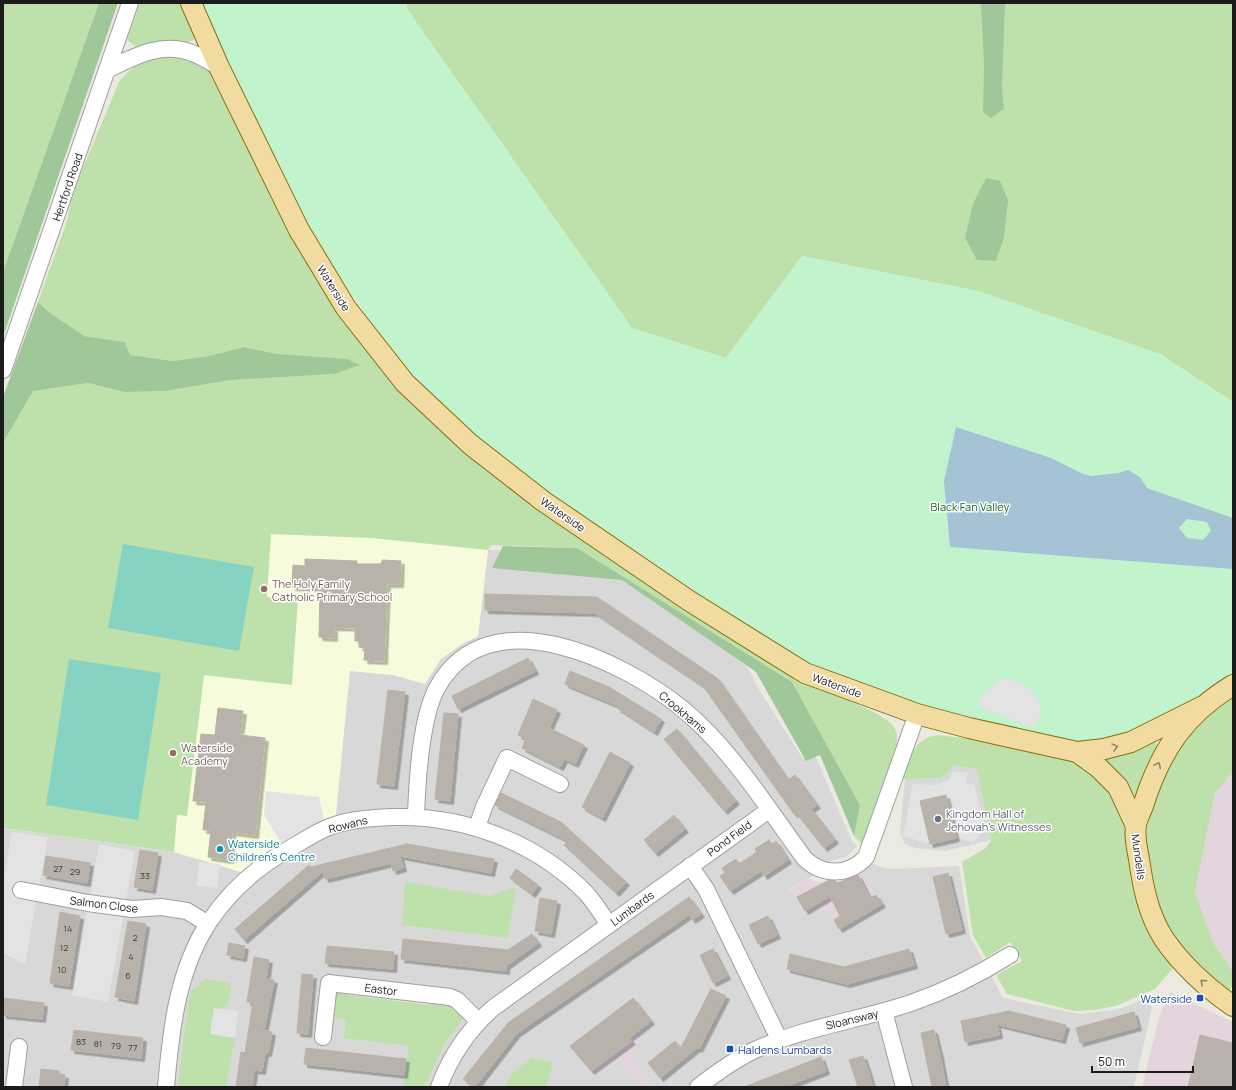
<svg xmlns="http://www.w3.org/2000/svg" width="1236" height="1090" font-family="Manrope,sans-serif">
	<style>
		.residential { fill: #d9d8d8 }
		.industrial { fill: #e4d4de }
		.education { fill: #f6fbdb }
		.grass { fill: #bee1ab }
		.forest { fill: #a0c79a }
		.park { fill: #c1f3cd }
		.pitch { fill: #86d3c2 }
		.parking { fill: #e3e3e3 }
		.water { fill: #a6c3d5; fill-rule: evenodd }
		.building { fill: #b8b2ab; stroke: #bbb2a5; filter: url(#shadow) }
		.lines { fill: none; stroke-linecap: round; stroke-linejoin: round }
		.minor-casing { stroke: #9f9f9f; stroke-width: 18 }
		.major-casing { stroke: #836f0e; stroke-width: 22 }
		.minor { stroke: #fff; stroke-width: 16 }
		.major { stroke: #f1dba0; stroke-width: 20 }
		.oneway { stroke: #918564 }
		.education-dot { fill: #8d6e63; stroke: #fff; stroke-width: 1.5 }
		.worship-dot { fill: #6b7280; stroke: #fff; stroke-width: 1.5 }
		.culture-dot { fill: #0f9aa8; stroke: #fff; stroke-width: 1.5 }
		.transit-dot { fill: #1a4fb4; stroke: #fff; stroke-width: 1.5 }
		.labels { text-anchor: middle; dominant-baseline: central; stroke-width: 3; stroke-linejoin: round; paint-order: stroke }
		.number-label { font-size: 9px; fill: #42413f }
		.street-label { font-size: 11px; fill: #1b1b1b; stroke: #fff }
		.park-label { font-size: 11px; fill: #166c2a; stroke: #fff }
		.education-label { font-size: 11px; fill: #785e54; stroke: #fff; text-anchor: start }
		.worship-label { font-size: 11px; fill: #5b616d; stroke: #fff; text-anchor: start }
		.culture-label { font-size: 11px; fill: #0d838f; stroke: #fff; text-anchor: start }
		.transit-label { font-size: 11px; fill: #164399; stroke: #fff; text-anchor: end }
	</style>
	<defs>
		<filter id="shadow"><feDropShadow dx="3.5" dy="3.5" stdDeviation="0" flood-color="#0004"/></filter>
	</defs>
	<rect width="100%" height="100%" fill="#ebeae1"/>
	<!-- residential -->
	<path class="residential" d="M488,550L597,554L748,668L760,691L803,759L814,753L852,841L857,846L846,857L831,861L808,879L789,889L818,906L834,920L876,895L866,883L859,871L870,862L877,866L890,869L959,866L970,936L1003,998L1079,1014L1113,1010L1128,1006L1146,998L1152,1008L1134,1087H3V828L174,852L251,875L350,671L393,675L425,683L441,659L462,644L478,636Z
		M953,765L977,770L991,840L946,851L915,848L905,844L900,833L905,779L942,778Z"/>
	<!-- industrial -->
	<path class="industrial" d="M1233,772V972L1214,944L1195,892L1215,793Z
		M859,871L882,904L839,929L833,920L818,906L805,914L789,890L808,879L823,883L834,878L837,883Z
		M1170,992L1233,1022V1087H1142L1159,1017Z
		M633,996L652,1022L644,1029L630,1059L656,1087H645L620,1061L601,1068L593,1074L569,1045Z"/>
	<!-- education -->
	<path class="education" d="M271,534L373,538L488,550L478,636L462,644L441,659L425,684L393,675L350,671L335,825L251,875L174,852L3,828Z"/>
	<!-- grass -->
	<path class="grass" d="M3,3H99L3,272Z
		M140,3H185L196,36L195,39L188,42L162,41L136,47L127,40Z
		M405,3H1233V402L1160,354L978,291L802,256L726,358L632,328L409,12Z
		M165,55C185,58 197,61 213,74L296,236L425,410L813,685C829,692 884,713 893,726C899,734 897,743 895,752L864,846L854,836L860,805L792,682L577,548L492,545L488,550L373,538L271,534L267,597L298,599L292,685L204,675L187,816L177,815L174,852L3,828V443L33,391L88,383L125,392L166,391L231,380L334,374L277,354L244,347L209,356L173,361L130,355L125,342L84,336L49,312L38,302L67,221L72,194L119,82C134,64 142,61 165,55Z
		M1233,695V772L1215,793L1195,892L1214,944L1233,972V986L1227,992L1182,949L1167,927L1157,904L1145,843L1151,805L1159,780L1189,729Z
		M938,735L970,739L1067,757L1100,774L1124,818L1126,845L1134,885L1174,967L1155,989L1116,1006L1094,1010L1074,1011L1007,994L996,975L1022,961L1010,942L986,958L973,935L962,862L986,848L991,840L977,770L954,765L942,778L905,779L902,777C910,757 913,739 938,735Z
		M1156,740L1157,746L1144,770L1136,795L1131,796L1105,761L1106,758Z
		M405,882L489,896L516,887L508,938L402,925Z
		M206,979L230,983L231,985L228,1004L222,1009L214,1008L211,1034L235,1038L226,1087H178L188,1005L192,990Z
		M337,990L450,1002L464,1017L442,1048L425,1087H403L409,1046L344,1038L346,1020L331,1016L333,994Z
		M532,1057L553,1063L546,1087H504L514,1072Z"/>
	<!-- forest -->
	<path class="forest" d="M99,3H118L3,337V272Z
		M981,3H1005L1002,88L1004,109L991,118L983,112L984,65Z
		M986,178L1000,181L1008,200L1004,237L996,261L977,260L965,238L973,204Z
		M38,302L49,312L84,336L125,342L130,355L173,361L209,356L244,347L277,354L347,359L360,365L334,374L231,380L166,391L125,392L88,383L33,391L3,443V397Z
		M503,546L577,548L792,682L860,805L854,836L820,755L806,761L756,672L622,580L492,568Z"/>
	<!-- park -->
	<path class="park" d="M201,3H405L409,12L632,328L726,358L802,256L978,291L1160,354L1233,402V674L1145,730L1130,738L1077,743L947,715L848,681L794,657L732,619L541,487L492,451L436,401L389,348L319,247L246,103Z"/>
	<!-- pitch -->
	<path class="pitch" d="M123,544L254,567L239,651L108,628Z
		M69,659L161,673L138,820L46,805Z"/>
	<!-- parking -->
	<path class="parking" d="M1001,679H1011L1019,683L1031,690L1039,700L1041,708L1040,718L1034,727L1007,718L978,706L982,695Z
		M953,771L968,773L966,784H974L985,829L973,842L956,838L946,795L920,801L930,844L903,836L913,784L938,785L950,779Z
		M266,791L319,797L326,829L286,851L264,815Z
		M12,832L48,837L25,964L3,953V884Z
		M99,844L135,851L108,1002L72,995Z
		M199,862L220,864L217,888L196,886Z
		M342,989L437,1000L430,1005L348,995Z
		M214,1008L238,1011L235,1038L210,1034Z"/>
	<!-- water -->
	<path class="water" d="M956,427L1051,458L1083,474L1092,476L1118,473L1128,470L1140,477L1147,488L1233,518V569L950,547L944,481ZM1187,519L1207,522L1211,531L1203,540L1187,538L1179,528Z"/>
	<!-- building -->
	<path class="building" d="M305,559L357,561V564H379L382,563V560L401,561L400,584H387L384,661L364,660L365,648L359,647L360,641H355V628L334,627V638L319,637L320,588L292,587L293,565L305,566Z
		M485,594L597,597L717,678L788,780L795,775L817,805L811,809L835,840L824,848L796,813L794,814L703,686L595,613L485,610Z
		M528,658L535,671L458,709L452,696Z
		M570,671L609,687L661,719L654,732L617,708L618,706L565,684Z
		M388,690L405,692L394,786L377,784Z
		M533,699L557,710L549,728L584,745L575,764L564,759L560,767L522,748L526,739L518,735Z
		M218,708L243,711L240,735L265,738L255,835L232,832L230,860L208,857L211,830H203L206,802L193,801L201,734L215,735Z
		M444,713L458,714L450,801L435,799Z
		M677,729L736,801L724,811L664,739Z
		M610,752L630,763L602,818L582,807Z
		M501,793L561,822L626,882L616,893L564,845L568,841L495,805Z
		M946,795L956,838L930,844L920,801Z
		M674,815L685,829L655,853L644,840Z
		M769,840L772,844L776,841L788,860L764,876L761,871L730,891L720,876L725,873L722,868L736,859L739,864L757,852L755,849Z
		M407,844L494,859L491,873L400,856L403,868L393,871L391,863L325,879L323,871L244,940L235,929L309,865L311,867Z
		M140,850L158,853L152,890L134,887Z
		M46,856L90,863L87,883L43,875Z
		M516,869L538,885L532,894L510,878Z
		M948,873L962,930L946,934L933,877Z
		M858,875L870,898L876,895L882,904L839,929L834,920L840,916L830,896L805,911L797,897L829,880L836,881L837,883Z
		M689,897L701,914L692,920L689,915L517,1033L475,1087L463,1079L508,1023Z
		M540,898L557,901L551,934L535,931Z
		M60,912L80,916L69,986L50,983Z
		M768,916L777,935L758,944L749,925Z
		M128,921L146,924L134,1001L115,997Z
		M532,934L538,943L506,966V971L401,959L403,939L508,950Z
		M229,943L245,946L243,958L227,955Z
		M327,946L394,952L393,969L325,963Z
		M713,949L727,976L713,983L700,955Z
		M909,949L914,965L847,984L787,969L790,954L844,967Z
		M254,957L269,960L266,979L274,980L264,1031L272,1032L268,1053H265L262,1071L254,1070L252,1087H236L241,1052L245,1053L253,1002H247Z
		M302,974L313,975L308,1034L297,1033Z
		M711,989L726,996L699,1049L697,1048L660,1078L648,1063L675,1041L681,1048Z
		M3,998L44,1003L42,1019L3,1015Z
		M633,998L651,1021L629,1038L632,1041L591,1071L570,1046Z
		M1009,1011L1066,1025L1062,1040L997,1024L999,1035L965,1042L961,1021Z
		M1134,1012L1138,1027L1080,1043L1076,1028Z
		M74,1030L143,1038L141,1058L71,1050Z
		M934,1030L940,1055L946,1087H932L926,1058L921,1033Z
		M1200,1035L1233,1043V1087H1188Z
		M306,1048L406,1059L404,1075L304,1064Z
		M863,1056L868,1070L873,1087H858L849,1060Z
		M821,1057L826,1071L784,1087H744Z
		M41,1069L59,1071V1074L65,1075L64,1086L39,1087Z"/>
	<g class="lines">
		<!-- minor casing -->
		<g class="minor-casing">
			<path id="minor" d="M107,70C133,57 162,41 192,53C201,56 210,62 219,67
				M3,370L130,3
				M416,816C417,783 421,717 437,688C488,594 624,661 684,710C732,750 768,809 805,859C823,876 849,876 866,857L917,714
				M477,827L484,807L507,758L560,784
				M690,866L706,889L780,1041
				M21,890L88,903L132,909L161,907L187,911L208,924
				M884,1011L904,1087
				M323,1037L329,983L450,997L457,1000L478,1021
				M14,1087L19,1047
				M166,1087C171,1030 177,971 209,922C229,892 257,867 289,849C303,841 317,831 332,826C352,819 373,818 393,817C464,815 536,842 586,893C595,903 602,914 609,925
				M439,1087C451,1055 468,1030 493,1008L769,810
				M698,1087C716,1073 735,1059 757,1049C806,1027 860,1020 911,1003C946,991 978,975 1010,955"/>
		</g>
		<!-- major casing -->
		<g class="major-casing">
			<path id="major" d="M191,3L219,67L299,230L346,308L405,383L470,444L543,501L688,600L805,673L917,714L969,728L1077,752L1104,749L1131,742L1203,706
				M1233,685C1185,714 1161,750 1144,803C1142,810 1137,818 1136,825C1134,836 1137,848 1139,859C1143,887 1148,914 1164,939C1182,965 1207,988 1233,1006
				M1077,752L1098,767L1118,787L1136,826"/>
		</g>
		<!-- minor -->
		<use href="#minor" class="minor"/>
		<!-- major -->
		<use href="#major" class="major"/>
	</g>
	<!-- one-way arrows -->
	<defs><path id="oneway-chevron" d="M-2-3.5L2.5 0L-2 3.5" fill="none" stroke-width="1.6" stroke-linecap="round" stroke-linejoin="round"/></defs>
	<g class="oneway">
		<use href="#oneway-chevron" transform="translate(1115 747) rotate(-15)"/>
		<use href="#oneway-chevron" transform="translate(1158 765) rotate(-64)"/>
		<use href="#oneway-chevron" transform="translate(1203 982) rotate(-138)"/>
	</g>
	<!-- markers -->
	<g class="education-dot">
		<circle cx="264" cy="589" r="4"/>
		<circle cx="173" cy="753" r="4"/>
	</g>
	<circle class="worship-dot" cx="938" cy="819" r="4"/>
	<circle class="culture-dot" cx="220" cy="849" r="4"/>
	<g class="transit-dot">
		<rect x="1196" y="994" width="8" height="8" rx="2"/>
		<rect x="726" y="1045" width="8" height="8" rx="2"/>
	</g>
	<g class="labels">
		<!-- number labels -->
		<g class="number-label">
			<text x="58" y="868">27</text>
			<text x="75" y="871">29</text>
			<text x="145" y="875">33</text>
			<text x="68" y="928">14</text>
			<text x="135" y="937">2</text>
			<text x="64" y="947">12</text>
			<text x="131" y="956">4</text>
			<text x="62" y="969">10</text>
			<text x="128" y="975">6</text>
			<text x="81" y="1041">83</text>
			<text x="98" y="1043">81</text>
			<text x="116" y="1045">79</text>
			<text x="133" y="1047">77</text>
		</g>
		<!-- street labels -->
		<g class="street-label">
			<text transform="translate(67 187) rotate(-71)">Hertford Road</text>
			<text transform="translate(334 288) rotate(58)">Waterside</text>
			<text transform="translate(563 514) rotate(35)">Waterside</text>
			<text transform="translate(837 685) rotate(20)">Waterside</text>
			<text transform="translate(683 712) rotate(40)">Crookhams</text>
			<text transform="translate(348 824) rotate(-14)">Rowans</text>
			<text transform="translate(729 838) rotate(-36)">Pond Field</text>
			<text transform="translate(1139 857) rotate(82)">Mundells</text>
			<text transform="translate(104 904) rotate(7)">Salmon Close</text>
			<text transform="translate(632 908) rotate(-36)">Lumbards</text>
			<text transform="translate(381 989) rotate(7)">Eastor</text>
			<text transform="translate(852 1019) rotate(-14)">Sloansway</text>
		</g>
		<!-- park labels -->
		<g class="park-label">
			<text x="970" y="506">Black Fan Valley</text>
		</g>
		<!-- education labels -->
		<g class="education-label">
			<text x="272" y="583">The Holy Family<tspan x="272" dy="13">Catholic Primary School</tspan></text>
			<text x="181" y="747">Waterside<tspan x="181" dy="13">Academy</tspan></text>
		</g>
		<!-- worship labels -->
		<g class="worship-label">
			<text x="946" y="813">Kingdom Hall of<tspan x="946" dy="13">Jehovah's Witnesses</tspan></text>
		</g>
		<!-- culture labels -->
		<g class="culture-label">
			<text x="228" y="843">Waterside<tspan x="228" dy="13">Children's Centre</tspan></text>
		</g>
		<!-- transit labels -->
		<g class="transit-label">
			<text x="1192" y="998">Waterside</text>
			<text x="738" y="1049" text-anchor="start">Haldens Lumbards</text>
		</g>
	</g>
	<!-- border -->
	<rect width="1236" height="1090" fill="none" stroke="#1b1b1b" stroke-width="8"/>
	<!-- scale -->
	<path d="M1092 1066v6h101v-6" fill="none" stroke="#1b1b1b" stroke-width="2"/>
	<text x="1098" y="1066" font-size="12" fill="#1b1b1b" stroke="#ffffff" stroke-width="3" paint-order="stroke">50 m</text>
</svg>
